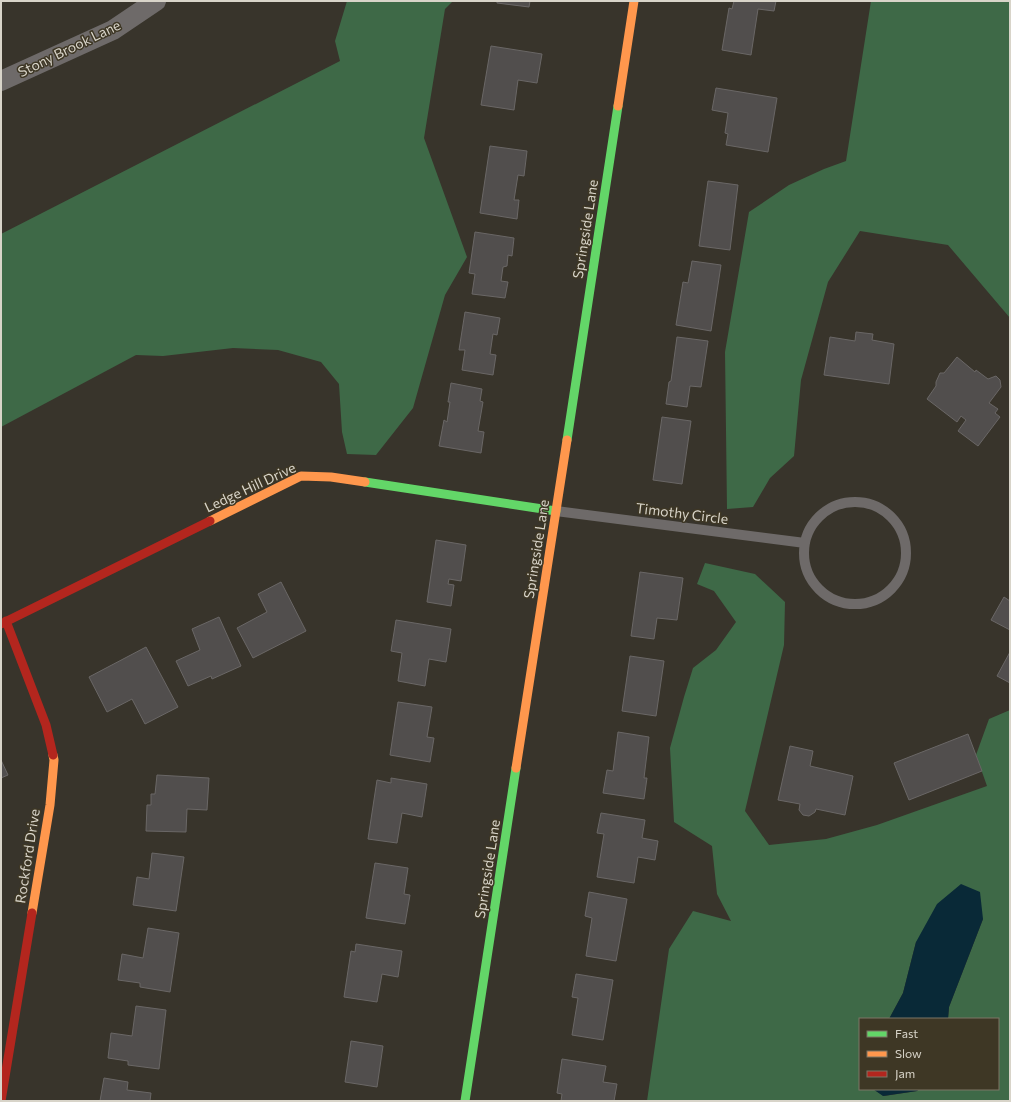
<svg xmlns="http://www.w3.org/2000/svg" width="1011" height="1102" font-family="Commissioner,sans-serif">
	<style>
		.forest { fill: #3e6947; fill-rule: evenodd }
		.water { fill: #092937 }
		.building { fill: #514e4d; stroke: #6a6766 }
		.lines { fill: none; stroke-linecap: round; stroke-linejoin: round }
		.lane { stroke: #6e6a69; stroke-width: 10 }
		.street { stroke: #6e6a69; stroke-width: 20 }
		.fast { stroke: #63d668; stroke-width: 9 }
		.slow { stroke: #ff974d; stroke-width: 9 }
		.jam { stroke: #b3261e; stroke-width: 9 }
		.labels { text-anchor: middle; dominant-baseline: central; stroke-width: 3; stroke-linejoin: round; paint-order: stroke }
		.street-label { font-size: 14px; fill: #d8d4c9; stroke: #3e3725 }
	</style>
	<rect width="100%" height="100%" fill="#38342b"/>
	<!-- forest -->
	<path class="forest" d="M347,1H453L445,9L424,138L467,257L445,295L413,408L376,455L347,454L342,432L339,384L321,362L278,350L233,348L163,356L136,355L1,427V234L340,61L335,41Z
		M871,1H1010V318L948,245L860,231L828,282L801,380L794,456L770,478L753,507L727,509L725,352L749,212L789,185L824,169L846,161Z
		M705,563L755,574L785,602L784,645L745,811L769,845L826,839L877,825L987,786L976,755L989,719L1010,710V1101H647L669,949L693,911L731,921L717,894L712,846L674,822L670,748L684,697L693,668L716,650L736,622L714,591L697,584ZM983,919L949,1007L948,1019H998V1089H919L917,1091L884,1096L873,1089H860V1019H889L903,993L916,942Z"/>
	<!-- water -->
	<path class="water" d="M961,884L980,892L983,919L949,1007L948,1019H889L903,993L916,942L937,904Z
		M873,1089H919L917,1091L883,1096Z"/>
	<!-- building -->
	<path class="building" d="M497,1H530L529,7L497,3Z
		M734,1H776L774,11L758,9L751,55L722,50L729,8L732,9Z
		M491,46L542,54L537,83L518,80L514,110L481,105Z
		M716,88L777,98L768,152L726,145L728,134L725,133L728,113L712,110Z
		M490,146L527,151L524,176L518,175L514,200H519L517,219L480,213Z
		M708,181L738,185L730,250L699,246Z
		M475,232L514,238L512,256L508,255L507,266L503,267L501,281L508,282L505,298L472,294L475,274L469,273Z
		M692,261L721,265L711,331L676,325L683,282L688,283Z
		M465,312L500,318L497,335L493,334L490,354L496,355L493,375L462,370L465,350H459Z
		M856,332L873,334L872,340L894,344L889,384L824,375L830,337L855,341Z
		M677,337L708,341L701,387L690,386L687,407L666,404L669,382L671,381Z
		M957,357L975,372L976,370L988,379L996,376L1000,380L1001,387L989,403L998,409L995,413L1000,417L978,446L958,431L966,420L961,416L957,422L927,399L936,386V382L940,373H944Z
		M451,383L482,389L480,401L483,402L478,431L484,432L481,453L439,446L444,420L447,422L450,402H448Z
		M662,417L691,421L682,484L653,480Z
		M436,540L466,545L461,581L449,579L448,584L454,585L451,606L427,602Z
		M640,572L683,578L677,620L657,618L654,639L631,636Z
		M281,582L306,631L253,658L237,628L267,612L258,594Z
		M1004,597L1010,601V630L991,620Z
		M219,617L241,666L212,679L211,676L188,686L176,661L200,650L192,629Z
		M396,620L451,629L446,662L429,659L425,686L398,681L402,653L391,651Z
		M146,647L178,707L145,724L132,699L107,712L89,677Z
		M1010,652V683L997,676Z
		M630,656L664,661L656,716L622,711Z
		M398,702L432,707L427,737L434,738L430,762L390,755Z
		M618,732L649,737L644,778H647L644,799L603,793L607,770L613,771Z
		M968,734L982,771L909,800L894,763Z
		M790,746L813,751L810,766L853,776L845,815L816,809L815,812L809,816L803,815L799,810L800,804L778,800Z
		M1,760L8,775L1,778Z
		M157,775L209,778L207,810L187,809L186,832L146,831L147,805H151V794H155Z
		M391,778L427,784L422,817L402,813L397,843L368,839L377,780L391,783Z
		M601,813L645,820L642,838L658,841L655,860L638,857L634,883L597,877L604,834L597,833Z
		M152,853L184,857L176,911L133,905L137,877L149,879Z
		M375,863L408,868L404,894L410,895L405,924L366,918Z
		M589,892L627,899L616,961L586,956L592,918L585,916Z
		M148,928L179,933L170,992L140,987V983L118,980L122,954L143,958Z
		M356,944L402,951L398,977L382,974L377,1002L344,997L351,951L355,952Z
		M576,974L613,980L603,1040L572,1035L578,998L572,997Z
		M136,1006L166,1010L159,1069L128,1065V1061L108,1058L111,1033L132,1036Z
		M351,1041L383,1046L377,1087L345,1082Z
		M562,1059L606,1066L603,1082L617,1084L614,1101H561L562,1094L557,1093Z
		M104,1078L128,1082L127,1090L151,1093L150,1101H100Z"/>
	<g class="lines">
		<!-- lane -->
		<path class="lane" d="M804 553a51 51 0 1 1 102 0a51 51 0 1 1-102 0Z
			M556,511L805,543"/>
		<!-- street -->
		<path class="street" d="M1,81L113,30L156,1"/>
		<!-- fast -->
		<path class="fast" d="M567,440L618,106
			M365,482L556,511
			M465,1101L516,768"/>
		<!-- slow -->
		<path class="slow" d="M618,106L634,1
			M210,521L301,476L331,477L365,482
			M516,768L567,440
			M32,913L50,805L54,760L53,755"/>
		<!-- jam -->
		<path class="jam" d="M6,621L46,725L53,755
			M1,624L210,521
			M1,1101L32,913"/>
	</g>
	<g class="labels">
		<!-- street labels -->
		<g class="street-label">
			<text transform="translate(69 48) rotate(-26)">Stony Brook Lane</text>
			<text transform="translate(585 229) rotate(-81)">Springside Lane</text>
			<text transform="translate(250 487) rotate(-25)">Ledge Hill Drive</text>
			<text transform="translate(682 513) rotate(7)">Timothy Circle</text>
			<text transform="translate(536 549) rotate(-81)">Springside Lane</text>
			<text transform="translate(27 856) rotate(-81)">Rockford Drive</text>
			<text transform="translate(487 869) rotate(-81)">Springside Lane</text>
		</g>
	</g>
	<!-- border -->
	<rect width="1011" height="1102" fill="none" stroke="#d8d4c9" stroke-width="4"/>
	<!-- legend -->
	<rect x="859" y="1018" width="140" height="72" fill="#3e3725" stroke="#7c7667"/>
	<rect x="867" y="1031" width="20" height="6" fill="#63d668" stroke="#7c7667"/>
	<text x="895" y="1038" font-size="12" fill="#d8d4c9">Fast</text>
	<rect x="867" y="1051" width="20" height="6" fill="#ff974d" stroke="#7c7667"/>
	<text x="895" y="1058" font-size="12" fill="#d8d4c9">Slow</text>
	<rect x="867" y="1071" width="20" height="6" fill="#b3261e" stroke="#7c7667"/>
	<text x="895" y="1078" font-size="12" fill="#d8d4c9">Jam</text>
</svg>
